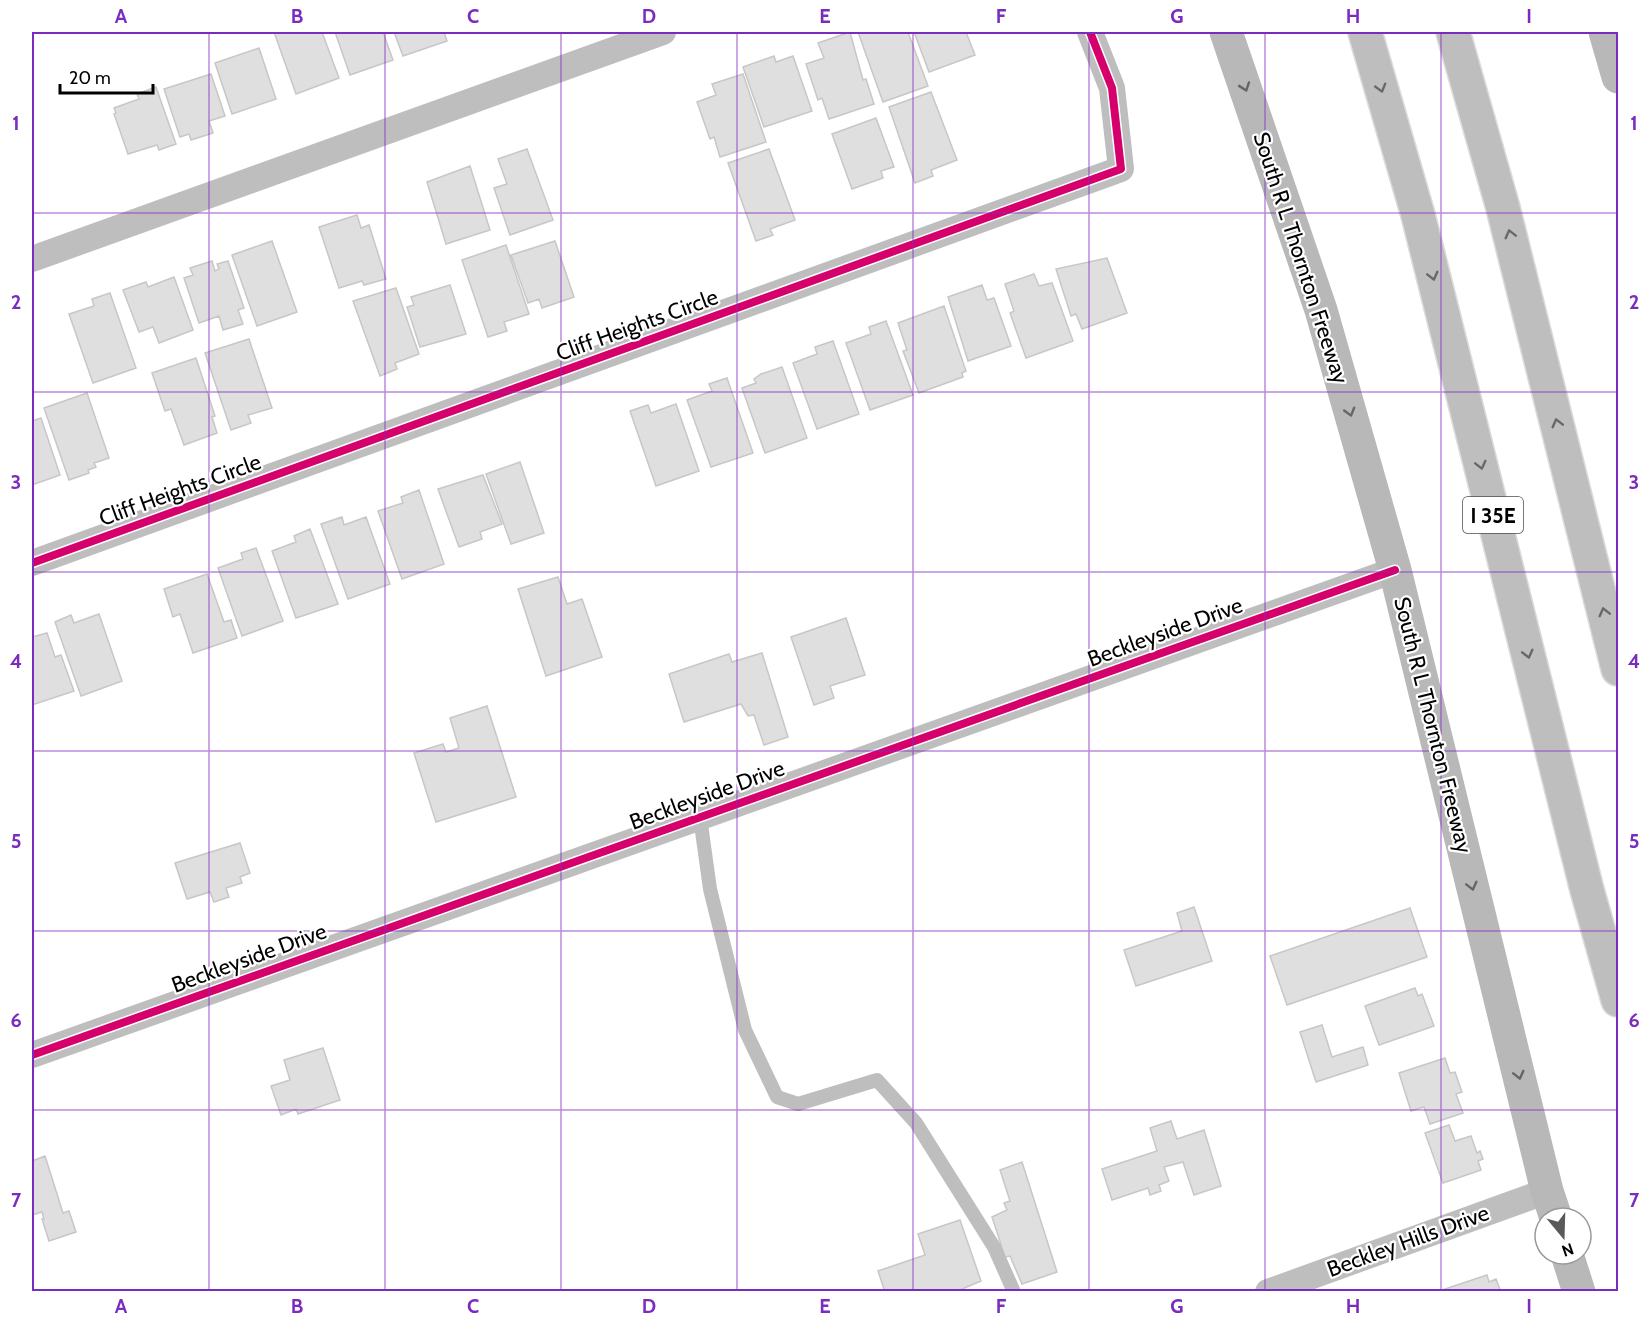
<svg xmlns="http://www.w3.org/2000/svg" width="1650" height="1323" font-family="Cabin,sans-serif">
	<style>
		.building { fill: #dfdfdf; stroke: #c7c7c7; stroke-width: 1.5 }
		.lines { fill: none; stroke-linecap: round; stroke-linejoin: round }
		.highway-casing { stroke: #dbdbdb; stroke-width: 36 }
		.lane { stroke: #bebebe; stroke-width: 14 }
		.street { stroke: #bebebe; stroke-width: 26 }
		.secondary { stroke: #b8b8b8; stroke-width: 33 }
		.highway { stroke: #bebebe; stroke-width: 33 }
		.cycleway-casing { stroke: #fff; stroke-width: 11 }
		.cycleway { stroke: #d6006c; stroke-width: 8 }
		.oneway { stroke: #656565 }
		.oneway2 { stroke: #686868 }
		.grid { fill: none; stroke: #7b2cbf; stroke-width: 1.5; stroke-opacity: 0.55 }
		.labels { text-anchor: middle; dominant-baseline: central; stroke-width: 4.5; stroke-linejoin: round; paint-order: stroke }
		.shield { fill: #fff; stroke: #4c4c4c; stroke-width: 1.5 }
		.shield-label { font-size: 21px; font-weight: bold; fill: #000 }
		.street-label { font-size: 22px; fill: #000; stroke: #fff }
		.neatline { fill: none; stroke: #7b2cbf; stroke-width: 2 }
		.grid-label { font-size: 20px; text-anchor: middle; font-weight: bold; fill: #7b2cbf }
	</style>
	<rect width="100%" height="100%" fill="#fff"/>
	<!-- building -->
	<path class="building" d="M274,32H322L339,78L296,94Z
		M335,32H383L393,60L350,75Z
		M394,32H444L447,41L403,56Z
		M850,32L863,80L866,79L874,104L829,119L822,98L818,100L806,64L824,58L818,43Z
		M858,32H908L928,86L883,102Z
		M914,32H966L975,55L929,72Z
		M259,48L276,99L232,114L215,63Z
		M774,56L776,62L793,56L812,111L764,127L743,67Z
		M211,74L225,116L209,121L213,133L191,140L189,134L180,137L164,89Z
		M743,74L766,142L720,157L714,137L710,139L697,102L716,95L712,84Z
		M156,87L176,144L159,150L157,145L128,154L114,114L116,113L114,108L139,99L137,94Z
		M931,92L957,160L931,170L933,176L915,183L889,107Z
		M876,118L894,167L881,171L883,178L852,189L832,134Z
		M527,149L553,220L510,235L494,188L507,184L498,159Z
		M769,149L795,220L770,229L773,235L756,241L728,163Z
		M470,166L490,230L446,244L427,182Z
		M357,215L361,228L369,225L386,279L364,285L362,281L339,288L319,227Z
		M272,241L297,312L257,326L232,255Z
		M555,241L574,297L542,308L539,299L528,303L511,255Z
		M506,245L529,314L504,322L507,331L488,337L462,260Z
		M1107,258L1127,313L1082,329L1076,314L1071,316L1056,269Z
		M212,261L215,271L219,269L217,264L228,261L244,308L238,310L243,324L223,330L219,316L199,323L184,278L193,275L190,268Z
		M1034,274L1039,286L1052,283L1073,341L1026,358L1010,313L1014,311L1005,284Z
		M174,277L193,330L159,343L153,327L139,332L123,290L146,282L148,287Z
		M450,285L466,334L420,347L407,307L414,305L411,297Z
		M982,285L987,300L994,298L1011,346L968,361L948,297Z
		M396,288L419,354L395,363L397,369L380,376L353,301Z
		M110,293L136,368L93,383L69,314L94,306L92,299Z
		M944,306L966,371L962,373L963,377L919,393L903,351L907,350L898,323Z
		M886,321L913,395L870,410L846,343L871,334L869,327Z
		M249,339L272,408L248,415L251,423L231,430L205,353Z
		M833,341L859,414L817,429L793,363L817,354L815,347Z
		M196,358L215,416L212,417L217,433L184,445L171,409L165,411L152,373Z
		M782,367L807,438L765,453L742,388L756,383L754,379L761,374Z
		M727,378L753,453L711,467L687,400L712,391L709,384Z
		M87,393L109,458L94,463L96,467L88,470L89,473L69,480L44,408Z
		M676,404L699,471L656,486L630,411L648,405L651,413Z
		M41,418L60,475L32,485V421Z
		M520,462L544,533L511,544L486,474Z
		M483,475L502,524L480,532L482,539L459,547L438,489Z
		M419,490L444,564L402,579L378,511L403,503L401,497Z
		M342,517L344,525L366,517L390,584L348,599L321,524Z
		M310,529L338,604L296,618L272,551L296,542L294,536Z
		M256,548L283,621L242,636L218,568L243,559L241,553Z
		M207,574L224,622L231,620L237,638L193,653L180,614L173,617L164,589Z
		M558,577L567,604L582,599L602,657L546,676L518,589Z
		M99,614L122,681L81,696L55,622L71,615L74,623Z
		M846,618L865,675L830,686L834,698L814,705L791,637Z
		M47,633L55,657L61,655L74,691L32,705V637Z
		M762,653L788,737L764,745L754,715L748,716L741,704L684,722L669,674L729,654L732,662Z
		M487,706L516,797L436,822L414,753L443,744L446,752L459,748L450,718Z
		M240,843L250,873L240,877L242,883L226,888L229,897L214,902L210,892L187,899L175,863Z
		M1194,907L1212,961L1136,986L1124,950L1182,931L1177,913Z
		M1410,908L1427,957L1287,1005L1270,956Z
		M1415,988L1418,996L1422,994L1434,1026L1379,1045L1365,1006Z
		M1322,1025L1332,1057L1363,1047L1368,1065L1316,1082L1300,1032Z
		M323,1048L340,1100L298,1114L296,1109L281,1115L271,1086L290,1080L284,1060Z
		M1445,1058L1450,1073L1455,1072L1462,1092L1456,1094L1463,1113L1430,1124L1424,1107L1411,1111L1399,1073Z
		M1171,1121L1177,1139L1204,1130L1221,1186L1194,1195L1183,1162L1164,1167L1169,1181L1159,1185L1161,1191L1150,1195L1148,1188L1112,1200L1102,1169L1157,1151L1150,1128Z
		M1449,1125L1455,1141L1471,1136L1477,1153L1480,1151L1483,1159L1478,1161L1481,1170L1443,1183L1425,1133Z
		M45,1156L63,1213L69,1211L76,1232L49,1241L42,1219H44L42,1212L32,1215V1161Z
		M1022,1162L1057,1272L1022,1284L1010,1256L1005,1257L992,1217L1007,1210L1004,1203L1010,1201L1000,1170Z
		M960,1220L981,1281L955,1292H885L878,1271L925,1255L918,1234Z
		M1487,1275L1489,1282L1496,1279L1501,1292H1436Z"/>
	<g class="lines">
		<!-- highway casing -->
		<g class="highway-casing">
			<path id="highway" d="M1365,32L1418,215L1587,890L1618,1000
				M1453,32L1503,208L1618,669"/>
		</g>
		<!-- lane -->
		<path class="lane" d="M700,817L710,889L745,1030L777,1097L798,1104L877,1080L916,1123L994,1247L1014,1292"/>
		<!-- street -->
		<path class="street" d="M32,259L663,32
			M32,563L1121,169L1112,88L1090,32
			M32,1055L1395,570
			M1268,1292L1547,1191"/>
		<!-- secondary -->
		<path class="secondary" d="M1226,32L1321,310L1395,570L1547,1191L1556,1218
			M1605,32L1618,77
			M1567,1254L1579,1292"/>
		<!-- highway -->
		<use href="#highway" class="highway"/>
		<!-- cycleway casing -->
		<g class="cycleway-casing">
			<path id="cycleway" d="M32,563L1121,169L1112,88L1090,32
				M32,1055L1395,570"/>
		</g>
		<!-- cycleway -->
		<use href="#cycleway" class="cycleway"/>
	</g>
	<!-- one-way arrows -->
	<defs><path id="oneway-chevron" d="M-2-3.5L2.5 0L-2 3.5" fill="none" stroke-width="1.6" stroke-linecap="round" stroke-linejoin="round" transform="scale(1.5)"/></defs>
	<g class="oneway">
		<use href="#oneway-chevron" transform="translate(1245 87) rotate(71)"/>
		<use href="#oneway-chevron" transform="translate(1350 412) rotate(74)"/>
		<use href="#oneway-chevron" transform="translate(1472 886) rotate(76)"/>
		<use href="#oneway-chevron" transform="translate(1519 1075) rotate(76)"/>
	</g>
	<g class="oneway2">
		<use href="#oneway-chevron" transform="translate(1381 88) rotate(74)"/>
		<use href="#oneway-chevron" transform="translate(1510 234) rotate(-104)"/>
		<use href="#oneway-chevron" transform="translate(1433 276) rotate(76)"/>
		<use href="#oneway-chevron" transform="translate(1557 423) rotate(-104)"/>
		<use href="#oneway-chevron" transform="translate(1481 465) rotate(76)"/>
		<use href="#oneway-chevron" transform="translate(1604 612) rotate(-104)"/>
		<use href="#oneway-chevron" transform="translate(1528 654) rotate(76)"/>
	</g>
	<!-- grid -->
	<path class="grid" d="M209,32V1292M385,32V1292M561,32V1292M737,32V1292M913,32V1292M1089,32V1292M1265,32V1292M1441,32V1292M32,213H1618M32,392H1618M32,572H1618M32,751H1618M32,931H1618M32,1110H1618"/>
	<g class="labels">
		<!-- shield labels -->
		<rect class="shield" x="1463" y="497" width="60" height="36" rx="4.5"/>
		<g class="shield-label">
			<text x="1493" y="515">I 35E</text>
		</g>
		<!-- street labels -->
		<g class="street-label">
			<text transform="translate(1301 258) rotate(72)">South R L Thornton Freeway</text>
			<text transform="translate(637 325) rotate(-20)">Cliff Heights Circle</text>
			<text transform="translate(180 490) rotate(-20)">Cliff Heights Circle</text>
			<text transform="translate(1165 632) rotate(-20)">Beckleyside Drive</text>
			<text transform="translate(1433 725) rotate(76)">South R L Thornton Freeway</text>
			<text transform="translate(707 795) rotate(-20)">Beckleyside Drive</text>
			<text transform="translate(249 958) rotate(-20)">Beckleyside Drive</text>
			<text transform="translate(1408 1241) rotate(-20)">Beckley Hills Drive</text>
		</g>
	</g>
	<!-- border -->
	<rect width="1650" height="1323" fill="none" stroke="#ffffff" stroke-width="66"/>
	<!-- north arrow -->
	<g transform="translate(1563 1236) rotate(161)"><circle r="28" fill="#ffffff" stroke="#999999" stroke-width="1.5"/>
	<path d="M0-4.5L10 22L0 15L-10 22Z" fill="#595959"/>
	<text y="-9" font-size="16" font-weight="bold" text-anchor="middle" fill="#000000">N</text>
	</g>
	<!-- scale -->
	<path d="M60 84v9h93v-9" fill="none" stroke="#000000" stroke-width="3"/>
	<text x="69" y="84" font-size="18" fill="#000000" stroke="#ffffff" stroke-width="4.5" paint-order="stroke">20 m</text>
	<rect x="33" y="33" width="1584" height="1257" class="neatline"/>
	<g class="grid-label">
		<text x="121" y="23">A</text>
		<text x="297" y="23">B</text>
		<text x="473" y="23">C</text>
		<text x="649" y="23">D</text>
		<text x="825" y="23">E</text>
		<text x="1001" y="23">F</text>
		<text x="1177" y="23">G</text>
		<text x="1353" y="23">H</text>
		<text x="1529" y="23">I</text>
		<text x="16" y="130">1</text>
		<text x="1634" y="130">1</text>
		<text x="16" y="309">2</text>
		<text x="1634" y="309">2</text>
		<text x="16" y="489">3</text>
		<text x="1634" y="489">3</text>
		<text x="16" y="668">4</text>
		<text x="1634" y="668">4</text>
		<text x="16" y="848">5</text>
		<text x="1634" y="848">5</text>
		<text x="16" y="1027">6</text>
		<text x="1634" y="1027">6</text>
		<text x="16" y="1207">7</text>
		<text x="1634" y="1207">7</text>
		<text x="121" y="1313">A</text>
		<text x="297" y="1313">B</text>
		<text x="473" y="1313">C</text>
		<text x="649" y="1313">D</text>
		<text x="825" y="1313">E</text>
		<text x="1001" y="1313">F</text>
		<text x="1177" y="1313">G</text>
		<text x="1353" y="1313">H</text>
		<text x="1529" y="1313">I</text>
	</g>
</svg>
